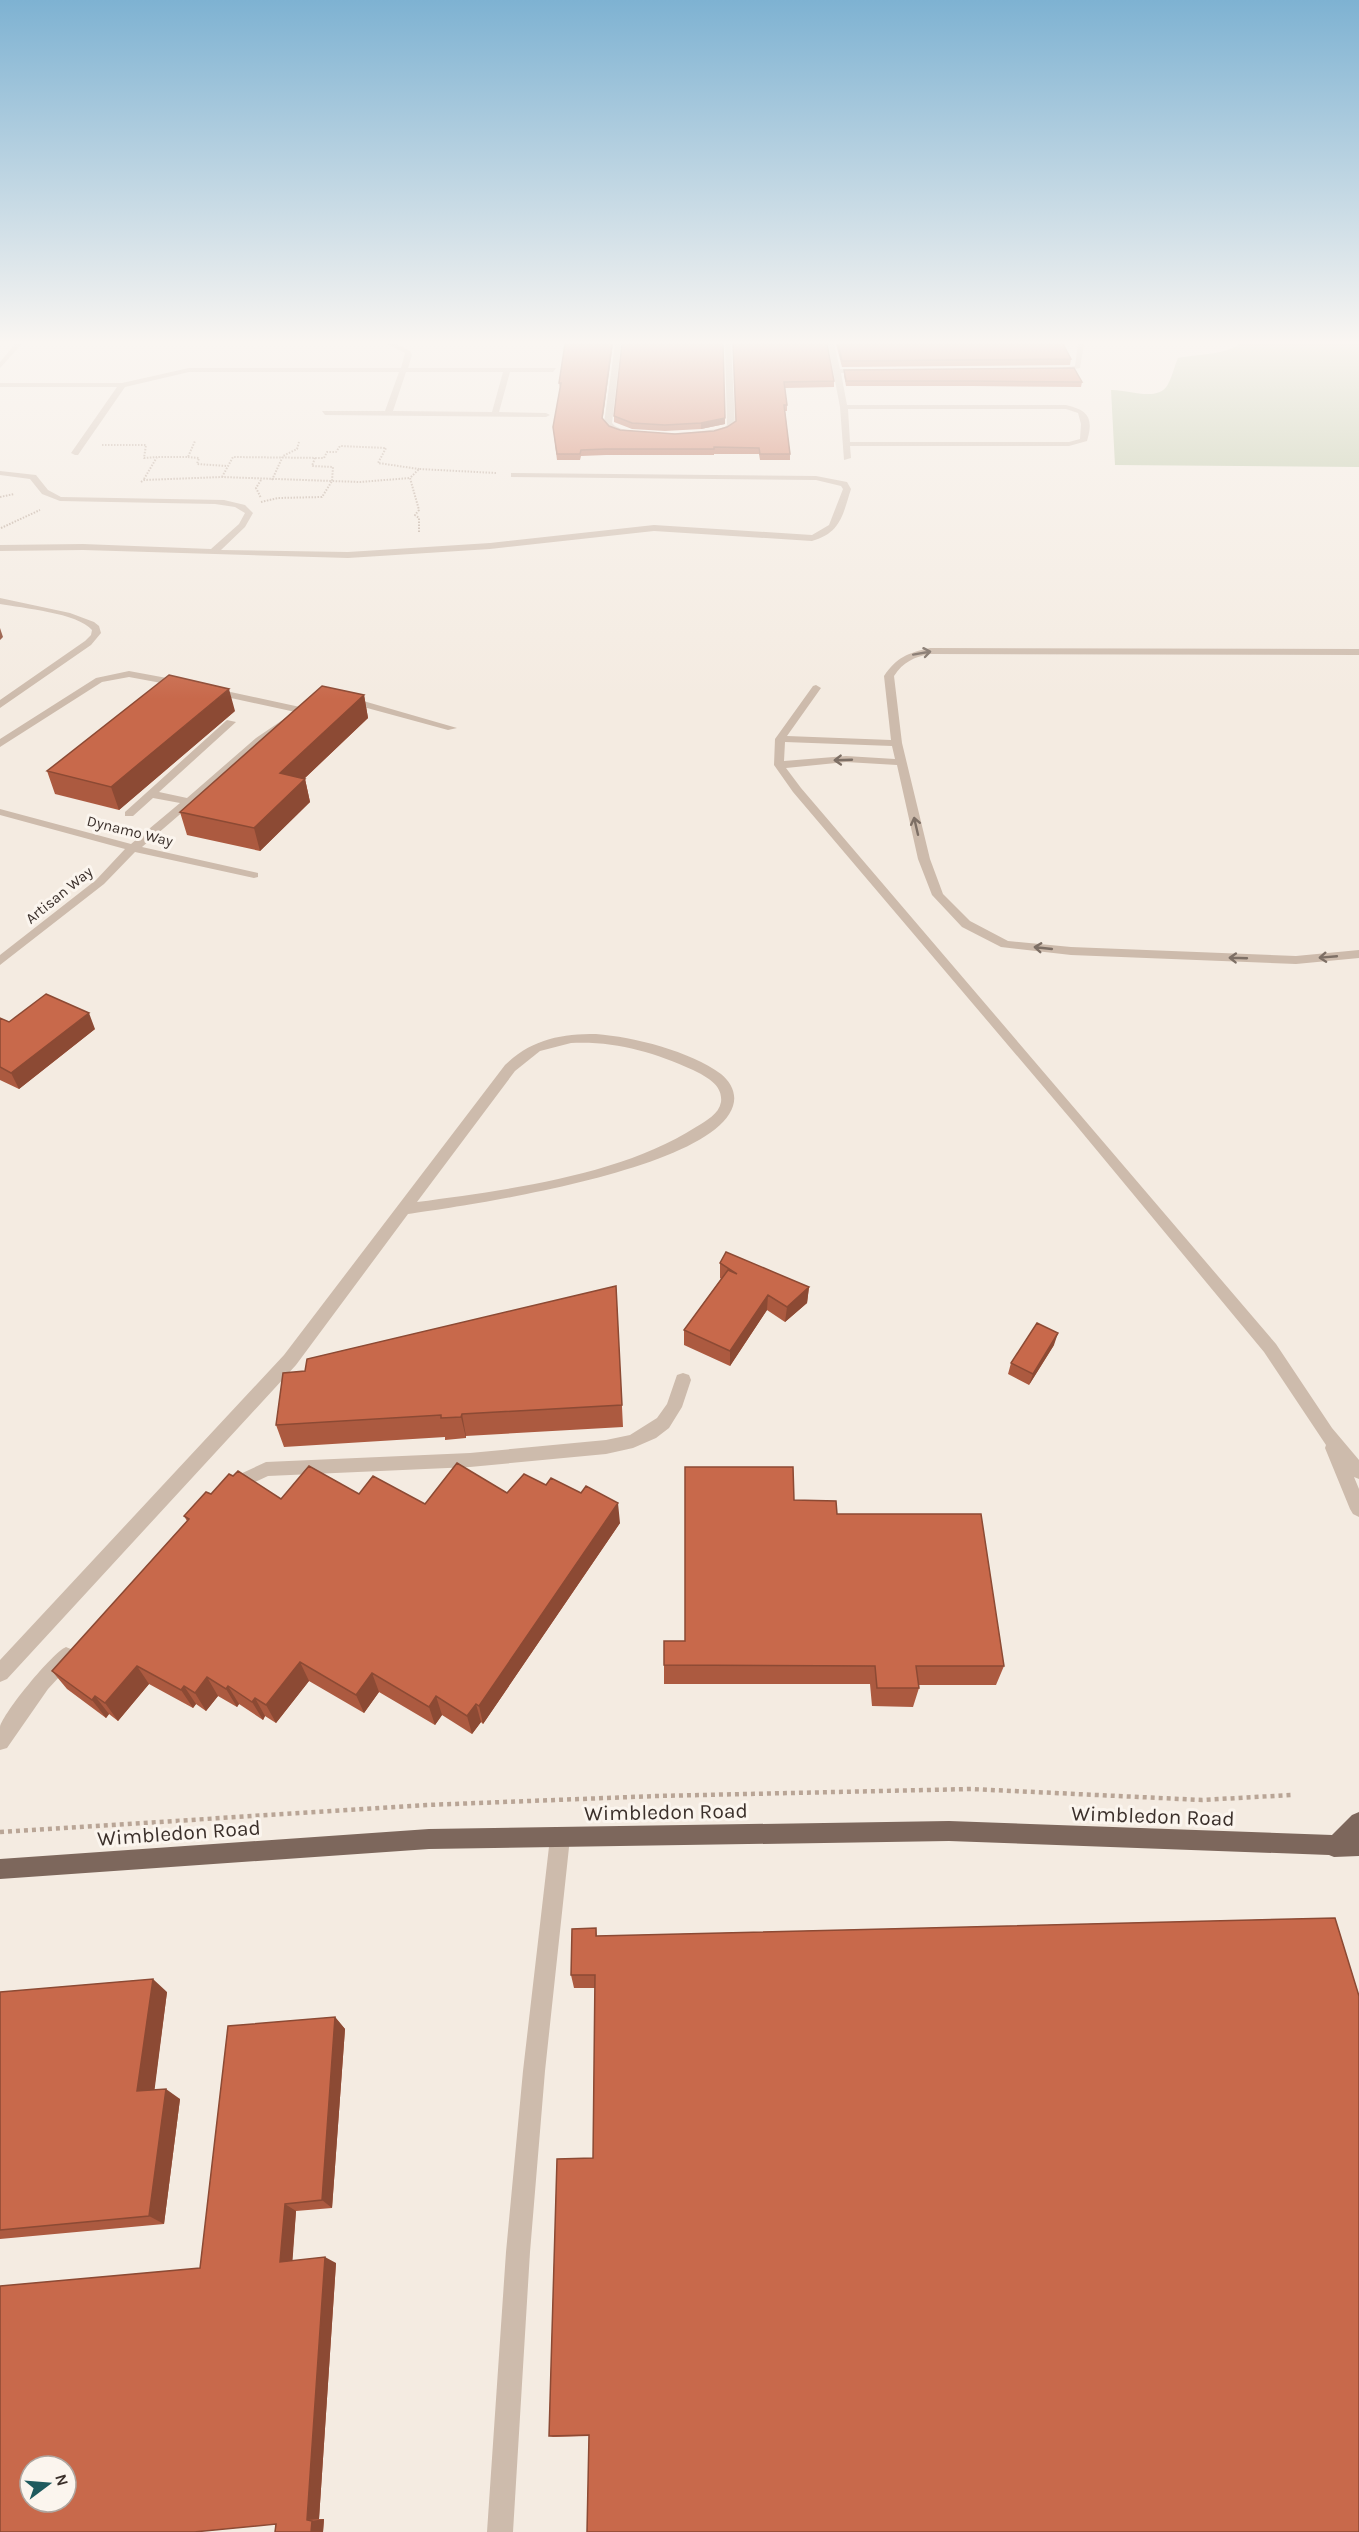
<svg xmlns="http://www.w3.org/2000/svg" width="1359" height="2532" font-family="Karla,sans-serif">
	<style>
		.green { fill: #b8c4a0 }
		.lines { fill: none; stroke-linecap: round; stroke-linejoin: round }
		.path-far1 { stroke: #b9a596; stroke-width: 2; stroke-dasharray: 1.5 1.5; stroke-linecap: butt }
		.path { stroke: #b9a596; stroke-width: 4.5; stroke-dasharray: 4 4; stroke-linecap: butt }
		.minor { fill: #cdbbac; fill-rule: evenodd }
		.major { fill: #7d675c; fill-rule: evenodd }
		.wall { fill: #ac5a40 }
		.shaded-wall { fill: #8c4a34 }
		.building { fill: #c8694b; stroke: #8c4a34; stroke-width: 1.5; fill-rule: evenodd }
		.oneway { stroke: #7d6f65 }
		.labels { text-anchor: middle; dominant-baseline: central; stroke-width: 6; stroke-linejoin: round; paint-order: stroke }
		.far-street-label { font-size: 15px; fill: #3b302b; stroke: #fbf5ee }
		.near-street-label { font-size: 21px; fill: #3b302b; stroke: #fbf5ee }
	</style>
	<rect width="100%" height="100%" fill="#f4ebe1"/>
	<!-- green -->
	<path class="green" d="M1239,344H1359V467L1115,465L1111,390C1126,389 1157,402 1167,386C1172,378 1174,367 1178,358C1196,354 1226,355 1239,344Z"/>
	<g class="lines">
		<!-- path-far1 -->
		<path class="path-far1" d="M102,445H146L144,458L157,457
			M188,457L199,458L197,464L227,466
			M222,477L233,457L324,458L327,452H336L340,446L386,448L378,463L419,469
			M144,479L157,457H188L195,441
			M261,480L256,488L261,498
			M272,480L283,456L297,449L299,442
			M141,482L144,480L222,477L332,481L333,467L312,466L315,458
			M0,497L14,494
			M261,502L278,498L322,497L332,481L360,482L410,478
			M1,528L40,510
			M419,532V518L415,515L419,510L410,478L419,469L496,473"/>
		<!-- path -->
		<path class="path" d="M0,1832L427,1805L657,1796L971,1789L1202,1800L1291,1795"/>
		<!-- minor -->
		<path class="minor" d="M15,344H22L0,368V362Z
			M387,344H396L410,351L412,355L408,368H556L553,372H510L499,412L546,413L550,415L546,417L325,415L322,411H385L399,372H189L125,387L78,455H75L71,453L117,387H0V383H122L189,368H401L405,353ZM406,372H503L492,412L393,411Z
			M615,344H621L612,423C623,439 706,433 725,427L727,425L725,344H731L735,425C722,442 630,440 611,431L604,423Z
			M828,344H834L840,369H865L869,371L865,373H841L847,405H1066C1088,410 1094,418 1087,441L1069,446H850L851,458L844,460L840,407ZM848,409H1066L1078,413L1081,424L1080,439L1069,442H850Z
			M1078,344H1084L1080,368L1054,373V369L1075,366Z
			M0,471L36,475L48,490L61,497L224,500L245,505L253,513L245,527L221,550L348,552L490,543L654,525L812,535L829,525L843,489L841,486L816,480L511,477V473H514L816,476L847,482L851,489C843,514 841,533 812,541L654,531L490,549L348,558L83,550L0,551V545L83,544L211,549L239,524L245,513L235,507L215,504L60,501L42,494L30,479L0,475Z
			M0,598L70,613L94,622L99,626L101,633L91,645L0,708V700L85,641L91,635L92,630C78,613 22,608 0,604Z
			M930,648L1359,649V655L930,654C914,657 903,662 894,676L902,743L930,859L943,894L970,921L1008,941L1071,947L1296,956L1359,950V958L1296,964L1071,955L1001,947L962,927L932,895L918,859L897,765L846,762L786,768L801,788L1276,1344L1332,1428L1359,1460V1479L1354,1477L1359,1489V1517L1353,1514L1350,1509L1325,1448L1326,1445L1264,1352L1075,1124L793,792L774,765L775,739L813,686L816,685L821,688L787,736L891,740L884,676C897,657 908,653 930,648ZM785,742L892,746L895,759L846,756L784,761Z
			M129,671L183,681L188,684L183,687L129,677L102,682L0,747V739L96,678Z
			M212,688L300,707L305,710L300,713L208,693V689Z
			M345,698H353L457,728L448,730L345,702Z
			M287,717L292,720L291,722L264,742L142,847L258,873V877L254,878L135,852L104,884L0,965V955L96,880L125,849L0,815V809L131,844L180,803L153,798L133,816H125V812L227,720L236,722L159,792L187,798L256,738Z
			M596,1034C634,1037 690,1051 721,1074C731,1082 737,1094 733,1106C713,1170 470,1205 408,1214L296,1365L7,1679L0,1682V1660L284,1355L505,1065C532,1039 561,1034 596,1034ZM571,1043C616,1041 653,1052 693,1070C707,1077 723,1085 721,1102C719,1114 706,1121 696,1127C620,1176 505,1190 417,1202L515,1071L540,1051Z
			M683,1373L689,1375L691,1380L682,1407L669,1428L656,1438L633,1448L606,1454L470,1467L268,1476L231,1493L225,1491L223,1486L225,1481L266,1462L470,1453L606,1440L630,1435L657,1418L667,1404L677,1375Z
			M66,1647L73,1650L75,1656L73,1662L48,1689L7,1748L0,1750C0,1743 0,1734 0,1727C3,1713 53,1652 66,1647Z
			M560,1828L567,1831L570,1838L545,2071L530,2252L513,2532H487L506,2252L523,2071L550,1838L553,1831Z"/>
		<!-- major -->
		<path class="major" d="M1359,1812V1856L1334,1857L1329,1855L949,1841L429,1849L0,1879V1859L429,1829L949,1821L1332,1835L1352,1815Z"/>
	</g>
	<!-- wall -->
	<path class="wall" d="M565,344L603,420L609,426L620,430L675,434L714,431L727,427L736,421L733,344L834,381V387L785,388L787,405V411H785L790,454V460H760L759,454H714V455H606L581,456L580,460H557L553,427L560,388L559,383Z
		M836,344H1063L1071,359L1070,365L842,367Z
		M844,370L1082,382L1081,387L973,386H846L844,375Z
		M614,416L725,424L701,429L665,431L632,429L614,422Z
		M364,695L368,718L304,779H305L310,802L260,851L187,835L180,812Z
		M235,711L119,810L55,794L47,771Z
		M0,1018L9,1022L95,1029L19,1089L0,1080Z
		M720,1263L809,1287L807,1303L785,1322L767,1310L730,1366L684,1345V1330L721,1279L720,1278Z
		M616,1286L623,1427L466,1436V1438L445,1440V1437L284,1447L276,1425L305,1371Z
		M1054,1345L1029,1385L1008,1374L1011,1363Z
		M507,1493L620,1523L483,1724L481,1722L472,1734L442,1715L435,1725L379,1692L364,1713L309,1681L276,1723L265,1716L263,1720L239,1704L237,1707L218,1696L206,1711L196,1704L193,1708L149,1684L118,1721L109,1714L106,1718L67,1689L52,1671L187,1521L184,1516L211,1494L281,1499L359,1494L425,1504Z
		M794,1500L837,1514L1004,1666L996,1685H918L919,1688L913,1707L872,1706L870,1684H664V1641H685Z
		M1335,1918L1359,1996V2532H587L589,2436L553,2437L549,2436L557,2159L593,2158L595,1988H574L571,1975L572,1929L596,1928L597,1936Z
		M0,1992H167L154,2090L180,2099L164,2224L0,2239Z
		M335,2017L345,2029L332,2208L296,2211L292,2260L336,2263L319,2519H324L323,2532H275L276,2524L200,2268Z"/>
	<!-- shaded-wall -->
	<path class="shaded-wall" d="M612,344H613L602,424V418Z
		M725,418V424L701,429V423Z
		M0,628L3,637L0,640Z
		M229,689L235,711L119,810L111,787Z
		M364,695L368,718L286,796L280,773Z
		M305,779L310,802L260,851L254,828Z
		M89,1013L95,1029L19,1089L11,1073Z
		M809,1287L807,1303L785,1322L787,1307Z
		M768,1295L767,1310L730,1366V1351Z
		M1058,1333L1054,1345L1029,1385L1033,1374Z
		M462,1414L466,1436V1438L461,1417Z
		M618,1503L620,1523L483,1724L479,1706Z
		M300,1662L309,1681L276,1723L266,1705Z
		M137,1666L149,1684L118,1721L105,1703Z
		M372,1673L379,1692L364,1713L356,1695Z
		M207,1677L218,1696L206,1711L195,1693Z
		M184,1686L196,1704L193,1708L181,1690Z
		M228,1686L239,1704L237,1707L226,1689Z
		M95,1696L109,1714L106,1718L92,1700Z
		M436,1696L442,1715L435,1725L429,1707Z
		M255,1698L265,1716L263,1720L252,1702Z
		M476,1704L481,1722L472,1734L467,1716Z
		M153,1979L167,1992L153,2102L137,2091Z
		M335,2017L345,2029L332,2208L322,2200Z
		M166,2089L180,2099L164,2224L149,2216Z
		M285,2204L296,2211L292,2268L280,2262Z
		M325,2257L336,2263L319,2519L307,2520Z
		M324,2519L323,2532H311L312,2521Z"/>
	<!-- building -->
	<path class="building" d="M565,344H612L602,418L609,426L620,430L675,434L714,431L727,427L736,421L733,344H827L834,381L784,382L787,405H784L790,454H760L759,448L714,447V449H606L581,450L580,454H557L553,427L561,383H559Z
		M622,344H723L725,418L701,423L665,425L632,423L614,416Z
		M838,344H1063L1071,359L842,361Z
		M1074,368L1082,382L974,381H846L844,370Z
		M169,675L229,689L111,787L47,771Z
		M322,686L364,695L280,773L305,779L254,828L180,812Z
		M46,994L89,1013L11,1073L0,1067V1018L9,1022Z
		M726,1252L809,1287L787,1307L768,1295L730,1351L684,1330L728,1270L737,1274L720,1263Z
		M616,1286L622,1405L462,1414L461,1417L441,1418V1415L276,1425L283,1373L305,1371L307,1359Z
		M1037,1323L1058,1333L1033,1374L1011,1363Z
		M457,1463L507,1493L524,1474L546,1485L551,1478L581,1493L586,1486L618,1503L479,1706L476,1704L467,1716L436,1696L429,1707L372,1673L356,1695L300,1662L266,1705L255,1698L252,1702L228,1686L226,1689L207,1677L195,1693L184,1686L181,1690L137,1666L105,1703L95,1696L92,1700L52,1671L189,1519L184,1516L206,1492L211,1494L229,1474L233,1476L238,1471L281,1499L309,1466L359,1494L373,1476L425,1504Z
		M685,1467H793L794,1500L836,1501L837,1514H981L1004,1666H916L919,1688H877L875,1666L664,1665V1641H685Z
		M1335,1918L1359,1996V2532H587L589,2435L549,2436L557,2159L593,2158L595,1975H571L572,1929L596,1928V1936Z
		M153,1979L137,2091L166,2089L149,2216L0,2230V1992Z
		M335,2017L322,2200L285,2204L280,2262L325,2257L307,2520L312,2521L311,2532H275L276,2524L194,2532H0V2286L200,2268L228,2026ZM30,2466H66V2502H30Z"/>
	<!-- one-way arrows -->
	<defs><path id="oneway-shaft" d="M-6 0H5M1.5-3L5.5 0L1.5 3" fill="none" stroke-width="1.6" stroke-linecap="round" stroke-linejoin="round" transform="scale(1.5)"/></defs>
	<g class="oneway">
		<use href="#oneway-shaft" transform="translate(922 653) rotate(-10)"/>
		<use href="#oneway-shaft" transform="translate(843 760) rotate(178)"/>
		<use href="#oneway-shaft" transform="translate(916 826) rotate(-103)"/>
		<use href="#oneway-shaft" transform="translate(1043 948) rotate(-174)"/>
		<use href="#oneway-shaft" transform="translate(1328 957) rotate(175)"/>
		<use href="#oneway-shaft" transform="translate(1238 958) rotate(-178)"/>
	</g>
	<!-- sky -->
	<linearGradient id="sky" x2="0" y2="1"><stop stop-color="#7eb2d2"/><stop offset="0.49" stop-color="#faf6f2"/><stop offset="1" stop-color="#faf6f2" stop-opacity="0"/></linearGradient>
	<rect width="1359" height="699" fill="url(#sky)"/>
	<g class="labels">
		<!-- far-street labels -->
		<g class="far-street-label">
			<text transform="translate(130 831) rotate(14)">Dynamo Way</text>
			<text transform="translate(59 895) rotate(-39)">Artisan Way</text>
		</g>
		<!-- near-street labels -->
		<g class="near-street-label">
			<text transform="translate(666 1812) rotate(-1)">Wimbledon Road</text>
			<text transform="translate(1153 1816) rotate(2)">Wimbledon Road</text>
			<text transform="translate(179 1833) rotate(-4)">Wimbledon Road</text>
		</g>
	</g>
	<!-- north arrow -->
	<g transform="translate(48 2484) rotate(74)"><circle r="28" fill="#fbf5ee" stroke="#aea6a0" stroke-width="1.5"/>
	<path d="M0-4.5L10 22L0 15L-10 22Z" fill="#1f5a5e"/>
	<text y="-9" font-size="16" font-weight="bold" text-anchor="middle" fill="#3b302b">N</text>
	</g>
</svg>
